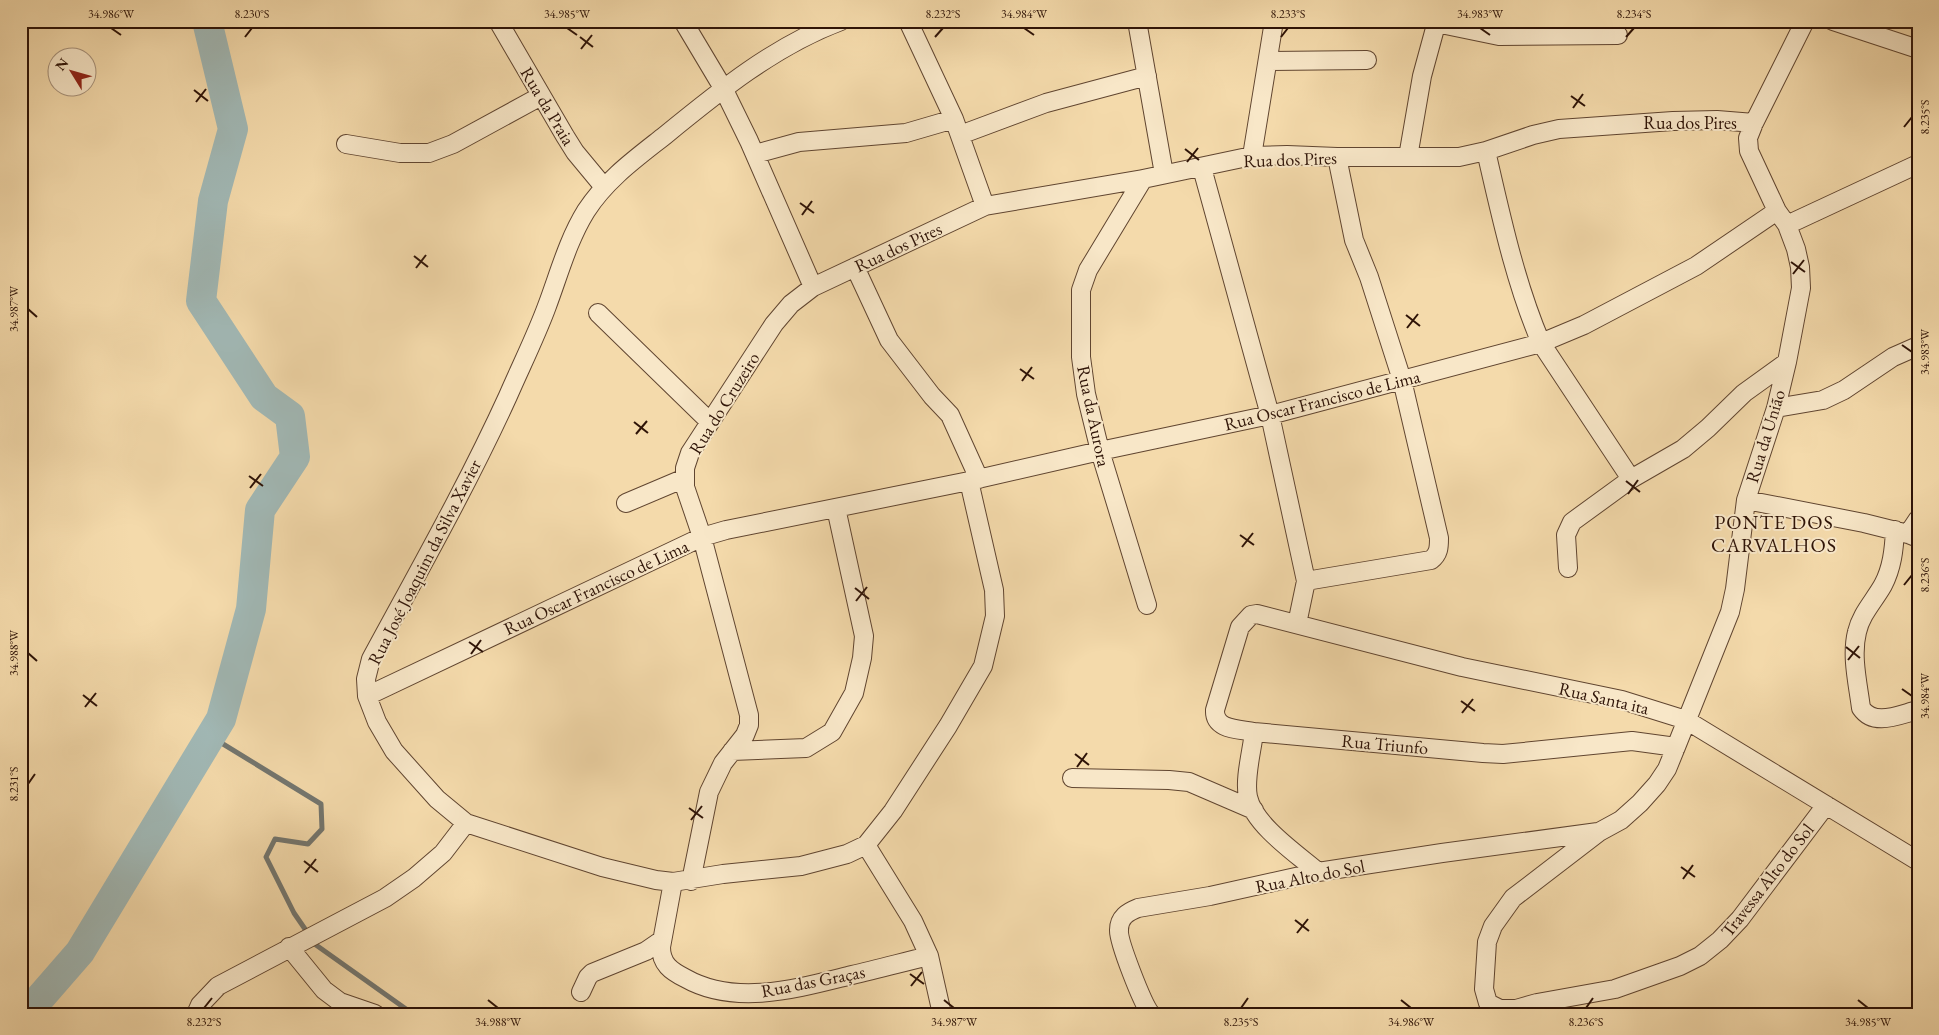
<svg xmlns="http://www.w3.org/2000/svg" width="1939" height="1035" font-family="'EB Garamond',serif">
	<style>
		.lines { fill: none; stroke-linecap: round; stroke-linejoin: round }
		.stream { stroke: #73766f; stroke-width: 5 }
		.river { stroke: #a1b8b5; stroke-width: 30 }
		.minor-casing { stroke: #604530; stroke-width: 20 }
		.minor { stroke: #f8e7c8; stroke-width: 18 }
		.ticks { fill: none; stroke: #2e1307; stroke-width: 2 }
		.labels { text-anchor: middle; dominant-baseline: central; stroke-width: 4; stroke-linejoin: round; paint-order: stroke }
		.street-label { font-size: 18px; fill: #2e1307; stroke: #f8e7c8 }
		.quarter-label { font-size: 20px; letter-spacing: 1px; fill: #2e1307; stroke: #f8e7c8 }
		.neatline { fill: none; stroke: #2e1307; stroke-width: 2 }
		.ticks-label { font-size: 12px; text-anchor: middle; fill: #2e1307 }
	</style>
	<rect width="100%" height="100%" fill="#f4daab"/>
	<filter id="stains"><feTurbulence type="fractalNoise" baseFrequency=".004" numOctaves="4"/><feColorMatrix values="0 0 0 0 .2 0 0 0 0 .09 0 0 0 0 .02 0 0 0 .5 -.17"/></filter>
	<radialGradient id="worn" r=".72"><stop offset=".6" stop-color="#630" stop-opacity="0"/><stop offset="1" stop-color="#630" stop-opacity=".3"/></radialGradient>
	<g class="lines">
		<!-- stream -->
		<path class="stream" d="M210,736L321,804L322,829L308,844L275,839L266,857L294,913L316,945L413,1014"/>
		<!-- river -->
		<path class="river" d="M26,1014L80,952L221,719L251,609L260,510L295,457L290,416L264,397L201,301L213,201L233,129L207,21"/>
		<!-- minor casing -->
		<g class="minor-casing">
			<path id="minor" d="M498,21L565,136L575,152L604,187
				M683,21L723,88L749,141L813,287
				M841,21C774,46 718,92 663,137C635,159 606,180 586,211C568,240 559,274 547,306C536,336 521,366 508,396C467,486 418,572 371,659L366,679L367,696L377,722L394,751L437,799L466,823L602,867L656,880L673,882L723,874L801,866L847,854L866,845L893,811L948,726L983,666L995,616L994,590L969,481
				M908,21L954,119L985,206
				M1137,21L1164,174
				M1805,21L1754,123L1748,138L1749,151L1777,211L1787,225L1796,249L1800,267L1801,288L1787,362L1776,408L1746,500L1735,589L1730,612L1676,747L1667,769L1657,784L1640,803L1621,820L1599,832L1513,898L1493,926L1487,942L1484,989L1488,1003L1500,1009H1516L1537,1003L1615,989L1680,966L1700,956L1720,940L1740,919L1826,805
				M1833,21L1918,49
				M1436,23L1499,36L1618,35
				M1269,61L1367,60
				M960,135L1046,103L1147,76
				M346,144L400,153H429L453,144L541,96
				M1486,151C1501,216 1515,282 1541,343L1631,479L1683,449L1708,428L1744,393L1787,362
				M755,154L799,142L906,133L954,119
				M1252,156L1274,21
				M1408,157L1422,76L1437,21
				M1202,168L1270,415L1306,581L1297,624
				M1143,179L1088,270L1081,290V357L1086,394L1100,451L1147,605
				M1787,225L1918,164
				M855,267L889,340L932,396L950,415L979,479
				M598,313L710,422
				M1776,408L1823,400L1844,390L1893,357L1918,346
				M1746,500L1864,523L1908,534L1918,538
				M626,503L685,478
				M1895,530C1894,550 1892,568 1883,585C1874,601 1861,614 1857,632C1851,656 1858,684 1861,708C1874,727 1898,715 1918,710
				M1908,534L1918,519
				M1568,568L1566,535L1572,522L1631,479
				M1306,581L1431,560C1439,554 1439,547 1439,538L1402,380L1369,277L1354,240L1337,157
				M367,696L702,537L726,530L969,481L1100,451L1270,415L1541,343L1584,325L1696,266L1777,211
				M1254,732C1252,751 1244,779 1248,797C1254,825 1297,854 1318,872
				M1676,747L1632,741L1503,754L1483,753L1254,732C1238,729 1214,730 1215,710L1240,627L1251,615L1257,614L1462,667L1622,700L1686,720L1918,861
				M732,751L806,748L832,732L854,693L862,658L864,636L836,508
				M1072,778L1169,780L1189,782L1254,810
				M866,845L913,921L929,956L942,1014
				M691,881L709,792L723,763L745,735L749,725V715L702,537L685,487V468L690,453L774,324L791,304L813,287L985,206L1143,179L1252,156L1287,155L1337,157H1459L1486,151L1533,135L1559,129L1673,121L1717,120L1754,123
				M673,882L661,947C661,964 671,971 685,978C736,1007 799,988 852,975C878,969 904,962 929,956
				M289,947L324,990L340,1002L375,1014
				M581,992L588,977L592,973L646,951L662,940
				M196,1014L200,1005L218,986L385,898L414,878L443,853L466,823
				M1151,1014C1143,1005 1118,941 1119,930C1119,917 1128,912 1138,908L1210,896L1318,872L1442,853L1598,832"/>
		</g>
		<!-- minor -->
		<use href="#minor" class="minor"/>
	</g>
	<!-- ticks -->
	<path class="ticks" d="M111,28L121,35M567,28L577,35M1024,28L1034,35M1480,28L1490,35M245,37L252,28M580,37L593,47M935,37L943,28M1281,37L1288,28M1626,37L1634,28M581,49L592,35M194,90L208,101M1571,96L1585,106M196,102L206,89M1573,108L1583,94M1904,127L1912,117M1185,149L1199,160M1187,162L1198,148M800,203L814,213M802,215L812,201M414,256L428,267M1791,262L1805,272M416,268L426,255M1793,274L1804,260M28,309L37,317M1406,315L1420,326M1407,328L1418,314M1902,345L1912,352M1020,369L1034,379M1022,381L1032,367M634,422L648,433M636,434L647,421M249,476L263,486M1626,481L1640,492M250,488L261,474M1628,494L1638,480M1240,535L1254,545M1242,547L1253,533M1904,585L1912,575M855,588L869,599M856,601L867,587M469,642L483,652M1846,647L1860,658M28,653L37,661M471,654L481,640M1848,660L1859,646M1902,689L1912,696M83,695L97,706M1461,701L1475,711M85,707L96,693M1462,713L1473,699M1075,754L1089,765M1077,767L1087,753M28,784L35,774M689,808L703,818M691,820L702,806M304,861L318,872M1681,867L1695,877M305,873L316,859M1683,879L1693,865M1295,920L1309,931M1297,933L1308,919M910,974L924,984M911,986L922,972M488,1000L498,1008M944,1000L954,1008M1401,1000L1411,1008M1858,1000L1868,1008M204,1008L212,998M1241,1008L1248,998M1586,1008L1593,998"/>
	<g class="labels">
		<!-- street labels -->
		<g class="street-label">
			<text transform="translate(548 106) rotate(59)">Rua da Praia</text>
			<text x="1690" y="122">Rua dos Pires</text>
			<text transform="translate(1290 159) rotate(-2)">Rua dos Pires</text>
			<text transform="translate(898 247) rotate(-25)">Rua dos Pires</text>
			<text transform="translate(1322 400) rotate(-14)">Rua Oscar Francisco de Lima</text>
			<text transform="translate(724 403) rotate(-58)">Rua do Cruzeiro</text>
			<text transform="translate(1094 416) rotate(78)">Rua da Aurora</text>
			<text transform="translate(1765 436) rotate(-73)">Rua da União</text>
			<text transform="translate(424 562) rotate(-63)">Rua José Joaquim da Silva Xavier</text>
			<text transform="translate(596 587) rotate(-25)">Rua Oscar Francisco de Lima</text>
			<text transform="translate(1604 698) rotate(13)">Rua Santa ita</text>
			<text transform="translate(1385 744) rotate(5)">Rua Triunfo</text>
			<text transform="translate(1310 876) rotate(-11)">Rua Alto do Sol</text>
			<text transform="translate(1767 880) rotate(-52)">Travessa Alto do Sol</text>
			<text transform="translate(813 981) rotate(-11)">Rua das Graças</text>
		</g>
		<!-- quarter labels -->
		<g class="quarter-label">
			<text x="1774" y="522">PONTE DOS<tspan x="1774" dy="23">CARVALHOS</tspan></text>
		</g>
	</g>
	<!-- margin -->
	<rect width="1939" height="1035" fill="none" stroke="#f4daab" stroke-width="55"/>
	<!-- north arrow -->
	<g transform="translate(72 72) rotate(307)"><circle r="24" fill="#f8e7c8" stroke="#a7927b"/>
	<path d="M0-4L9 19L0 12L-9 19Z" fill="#8f2418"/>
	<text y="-8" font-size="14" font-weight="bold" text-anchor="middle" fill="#2e1307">N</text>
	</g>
	<rect x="28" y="28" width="1884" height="980" class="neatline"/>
	<g class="ticks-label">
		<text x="111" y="18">34.986°W</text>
		<text x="252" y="18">8.230°S</text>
		<text x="567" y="18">34.985°W</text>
		<text x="943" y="18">8.232°S</text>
		<text x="1024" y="18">34.984°W</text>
		<text x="1288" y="18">8.233°S</text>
		<text x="1480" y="18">34.983°W</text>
		<text x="1634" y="18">8.234°S</text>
		<text transform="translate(1925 117) rotate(-90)" y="4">8.235°S</text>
		<text transform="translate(14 309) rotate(-90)" y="4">34.987°W</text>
		<text transform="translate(1925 352) rotate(-90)" y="4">34.983°W</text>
		<text transform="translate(1925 575) rotate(-90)" y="4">8.236°S</text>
		<text transform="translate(14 653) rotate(-90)" y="4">34.988°W</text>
		<text transform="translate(1925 696) rotate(-90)" y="4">34.984°W</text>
		<text transform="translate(14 784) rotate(-90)" y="4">8.231°S</text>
		<text x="204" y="1026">8.232°S</text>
		<text x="498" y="1026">34.988°W</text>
		<text x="954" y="1026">34.987°W</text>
		<text x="1241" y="1026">8.235°S</text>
		<text x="1411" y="1026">34.986°W</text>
		<text x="1586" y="1026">8.236°S</text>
		<text x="1868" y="1026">34.985°W</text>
	</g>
	<rect width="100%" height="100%" filter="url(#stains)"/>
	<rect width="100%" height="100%" fill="url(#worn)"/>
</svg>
